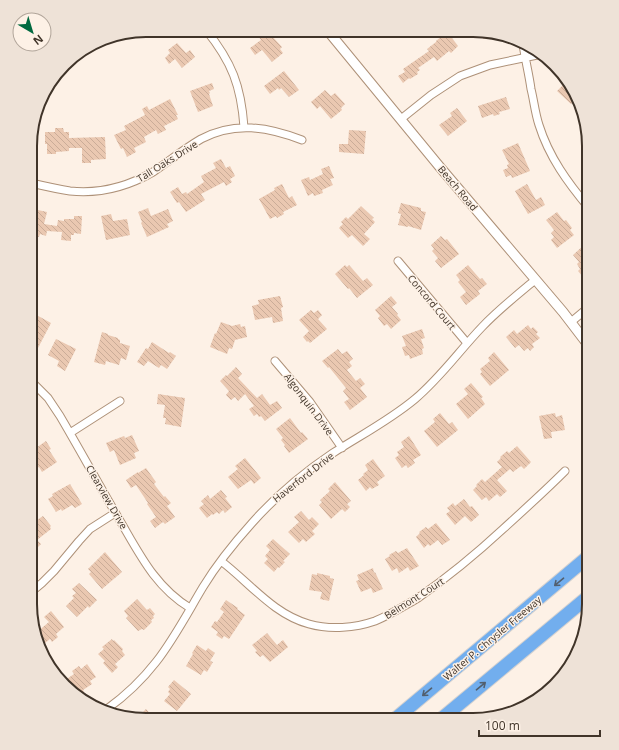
<svg xmlns="http://www.w3.org/2000/svg" width="619" height="750" font-family="'Open Sans',sans-serif">
	<style>
		.building { fill: url(#building-back-hatch) }
		.lines { fill: none; stroke-linecap: round; stroke-linejoin: round }
		.minor-casing { stroke: #ae9178; stroke-width: 9 }
		.tertiary-casing { stroke: #ae9178; stroke-width: 11 }
		.motorway-casing { stroke: #d5d2d0; stroke-width: 15 }
		.minor { stroke: #fff; stroke-width: 7 }
		.tertiary { stroke: #fff; stroke-width: 9 }
		.motorway { stroke: #72aeee; stroke-width: 13 }
		.oneway { stroke: #525f6e }
		.labels { text-anchor: middle; dominant-baseline: central; stroke-width: 3; stroke-linejoin: round; paint-order: stroke }
		.street-label { font-size: 10px; fill: #403429; stroke: #fdf1e6 }
		.rim { fill: none; stroke: #403429; stroke-width: 2 }
	</style>
	<defs>
		<pattern id="building-back-hatch" width="6" height="6" patternUnits="userSpaceOnUse"><rect width="6" height="6" fill="#eac8b1"/><path d="M-1 5l2 2M0 0l6 6M5-1l2 2" fill="none" stroke="#caac98"/></pattern>
	</defs>
	<rect width="100%" height="100%" fill="#fdf1e6"/>
	<!-- building -->
	<path class="building" d="M253,30H265L269,35L270,34L282,47L280,49L283,53L272,62L262,50L255,55L250,48L261,40Z
		M440,31H452L455,35L452,38L458,46L451,53L449,51L437,61L434,57L418,68L420,70L417,72L418,74L410,79L409,78L403,83L398,76L405,72L403,69L429,51L427,49L436,42V41L443,35Z
		M482,31H488L500,35L483,39Z
		M177,43L186,53L190,50L195,57L182,68L175,59L169,64L165,58L170,53L168,50Z
		M284,71L299,90L289,97L281,88L279,90L278,88L270,94L264,86Z
		M567,81L574,88L575,94L573,96L576,99L571,104L557,91Z
		M212,83L214,89L209,91L210,93L209,94L213,106L198,112L190,91Z
		M325,90L331,96L335,93L345,104L341,108L342,110L331,119L320,106L317,109L311,102Z
		M506,97L510,109L499,112L500,114L494,116L493,114L482,118L478,106Z
		M170,99L178,115H176L178,119L164,126L166,130L158,134L156,130L144,137L146,142L134,148L136,152L127,157L123,148L121,149L114,135L126,130L124,126L145,115L142,109L147,106L149,110Z
		M457,108L467,121L448,136L439,125L452,116L450,113Z
		M55,128H63L64,132H69V138L105,137L106,159L91,160V163H82V148H69V151L56,152V154H47V144H45V132H55Z
		M349,130L366,131L364,154L339,152V144H348Z
		M518,143L530,171L512,178L511,175L506,177L503,170L508,168L507,165L509,164L502,150Z
		M221,159L226,168L230,166L235,176L230,179L232,182L226,186L224,182L201,194L205,200L186,212L179,202L177,203L170,192L178,187L182,194L186,192L187,194L204,182L201,176L216,168L213,163Z
		M329,166L334,178L330,179L333,185L322,190L323,193L314,196L313,193L308,196L301,180L309,177L310,180L323,174L321,169Z
		M282,184L289,198L292,196L297,205L283,212L284,214L277,218L276,216L270,219L259,199L275,190L274,188Z
		M527,184L536,200L541,197L545,205L528,214L515,191Z
		M401,203L421,208V211L426,212L421,230L408,226V227L398,225L401,214L398,213Z
		M361,206L374,218L372,219L375,222L364,234L370,239L363,246L352,235L348,238L339,228L343,224L341,222L346,217L348,219Z
		M148,208L151,216L168,209L173,221L167,224L169,227L147,237L141,223L142,222L138,212Z
		M38,210L47,212L44,224L57,226L58,220L64,221V219H74V216H82L81,234L74,233V235H71V241L61,240L62,232L47,231L46,236L40,234L39,237L31,235V218L36,219Z
		M557,212L564,221L566,220L572,228L570,230L574,235L557,248L551,240L554,237L551,233L554,230L546,220Z
		M111,214L113,221L127,219L130,235L106,240L101,216Z
		M441,236L445,240L447,239L459,254L441,268L435,261L438,258L432,251L434,249L431,245Z
		M584,245L589,252V274L584,278L578,271L580,269L577,264L579,262L573,255Z
		M345,265L347,267L349,265L363,281L367,278L373,285L357,298L349,288L348,289L335,274Z
		M468,265L480,279L482,278L487,284L478,291L480,294L466,305L460,297L466,292L458,282L460,280L456,275Z
		M280,296L283,307L281,308L283,321L273,323L272,317L255,320L252,306L259,304L258,300Z
		M391,296L397,303L392,307L398,314L397,315L401,320L391,329L387,324L384,326L378,318L380,316L375,310Z
		M311,310L314,313L318,310L322,315L318,319L327,329L310,343L308,341L307,342L303,337L309,331L299,320Z
		M31,312L51,323L38,348L31,344L34,337L31,335Z
		M221,322L232,326L240,324L241,327L245,326L247,337L235,340L232,349L229,348L227,354L210,347L215,333L216,334Z
		M528,325L531,329L533,327L538,332L536,334L540,338L532,344L534,347L530,351L528,348L524,351L519,345L515,348L506,337L514,330L517,334Z
		M422,329L425,338L421,339L424,348L422,349L423,354L410,359L409,355L405,356L402,347L406,346L402,336Z
		M102,332L108,334V335L118,338V339L120,340V343L130,346L126,360L121,358L119,365L106,361L105,365L94,362Z
		M56,339L76,349L65,371L57,366L59,361L48,355Z
		M152,342L169,353L170,352L176,356L167,369L161,365L159,368L148,361L144,366L137,362L146,348L148,349Z
		M338,349L342,354L347,351L353,359L349,362L352,366L347,370L356,381L360,378L365,384L360,388L367,397L350,410L344,402L349,399L343,391L346,388L329,367L328,368L322,361Z
		M494,352L509,370L490,386L480,374L482,372L480,369L490,361L488,358Z
		M236,367L242,374L238,378L257,398L262,394L270,405L277,401L282,408L265,421L261,416L259,417L257,414L254,416L249,409L254,406L245,394L238,401L235,397L231,400L226,395L229,391L220,381L226,375L227,376Z
		M471,383L483,397L481,398L485,404L468,419L456,404L468,394L464,389Z
		M158,394L185,398L181,427L165,424L166,418H163L165,405L157,404Z
		M440,413L449,424L452,422L458,430L437,447L424,431L435,422L433,419Z
		M555,413L556,417L562,415L565,430L551,432L552,438L544,439L539,416Z
		M290,418L301,433L302,432L308,439L289,453L284,446L285,445L281,440L283,438L276,429Z
		M132,435L139,451L134,453L136,458L120,465L114,450L110,452L106,443L124,436L125,438Z
		M409,436L421,455L413,460L415,463L408,468L406,465L402,468L395,458L399,455L397,452L404,447L401,442Z
		M46,441L51,449L49,450L57,462L42,472L39,467L37,468L30,458V448L35,445L36,448Z
		M517,446L531,462L524,469L521,466L513,472L510,469L497,480L507,491L500,497L497,494L489,501L486,497L482,500L473,490L477,486L476,485L482,479L485,482L502,467L497,462L501,458L500,457L507,451L509,453Z
		M245,458L261,478L254,484L251,480L238,489L228,477L238,469L235,466Z
		M373,459L385,476L377,482L379,485L372,489L370,487L366,491L358,480L364,475L363,474L368,470L365,465Z
		M146,468L156,482L154,484L164,497L165,496L171,503L167,506L175,517L165,524L163,522L155,528L150,521L156,517L147,504L148,503L136,485L131,488L126,480L138,472V473Z
		M335,482L351,501L347,504L350,507L345,512L342,509L331,519L319,505L322,502L320,500L330,491L328,489Z
		M70,484L82,504L75,508L72,505L62,511L61,509L56,512L48,499L53,496L52,494Z
		M221,490L227,497L225,498L232,507L225,513L223,510L219,514L217,512L213,515L212,514L207,518L199,508L204,504L201,501L208,495L210,499Z
		M464,499L470,507L472,506L479,515L471,522L465,516L455,525L446,514L450,511L447,508L453,503L455,506Z
		M301,511L309,520L312,517L319,524L312,531L315,534L306,542L303,539L299,543L288,532L299,522L294,517Z
		M34,516L37,520L43,516L51,526L50,527L51,529L37,540L41,544L35,550L30,544V520Z
		M436,523L450,540L442,545L438,540L430,546L428,544L424,548L416,537L420,533L419,532L426,527L428,529Z
		M273,539L290,554L283,561L285,562L279,568L278,567L274,572L264,563L268,559L265,556L270,550L266,546Z
		M407,548L419,566L410,571L408,567L399,573L397,568L392,571L385,559L390,556L389,555L396,551L398,553Z
		M105,552L122,572L102,589L89,574L91,572L88,569Z
		M373,568L374,573L375,572L383,589L373,593L371,588L361,592L356,581L359,580L357,575Z
		M317,573L330,576V578L334,579L329,601L320,599L322,592L309,590L312,574L317,575Z
		M79,583L97,600L89,608L88,606L77,617L66,606L74,598L72,596L76,593L72,589Z
		M137,599L147,610L150,608L155,614L153,616L154,618L151,620L152,622L144,630L142,629L138,631L126,618L128,616L124,611Z
		M226,600L238,608L237,609L245,615L229,639L224,636L222,639L216,635L218,632L211,627L215,621L217,622L224,612L220,609Z
		M51,611L64,627L56,634L58,637L52,642L50,639L45,643L38,633L37,632L49,622L44,617Z
		M267,633L277,645L283,640L288,647L270,662L263,655L260,657L255,652L257,651L252,645Z
		M112,639L113,641L114,640L123,649L122,651L125,655L115,664L118,667L112,673L103,663L105,661L98,654L104,649L102,647Z
		M197,645L206,651L208,648L215,653L210,661L213,662L207,672L204,670L201,675L186,666L193,654L192,653Z
		M87,664L96,677L90,681L92,684L83,690L84,692L78,697L64,681L74,674L72,671L79,666L81,669Z
		M174,680L191,694L177,711L164,701L170,694L168,692L170,689L168,687Z
		M146,709L156,720H146L141,714Z"/>
	<g class="lines">
		<!-- minor casing -->
		<g class="minor-casing">
			<path id="minor" d="M206,30C232,62 241,86 244,127
				M523,44C525,59 529,74 531,89C534,101 535,113 539,125C549,157 568,183 589,208
				M401,119L431,95L460,76L490,65L542,54
				M31,183C44,186 57,189 70,191C99,194 127,187 153,172C169,161 184,149 201,139C235,121 268,127 302,140
				M398,261L467,343
				M571,322L589,307
				M275,361L310,402L342,448
				M30,380L48,398L60,416C80,450 99,485 119,519C139,553 155,587 190,608
				M70,433L120,401
				M221,561C250,583 273,614 309,624C330,630 355,628 375,621C390,615 404,606 418,598C448,577 476,554 503,529C524,510 545,491 565,471
				M30,593L42,583L54,571L79,541L90,529L115,513
				M107,709C125,696 142,680 156,662C174,639 188,612 203,587C217,564 234,543 252,523C276,496 303,473 333,453C361,435 390,420 415,399C441,377 459,351 482,327C498,310 517,295 535,280"/>
		</g>
		<!-- tertiary casing -->
		<g class="tertiary-casing">
			<path id="tertiary" d="M328,31L439,166L563,312L589,346"/>
		</g>
		<!-- motorway casing -->
		<g class="motorway-casing">
			<path id="motorway" d="M394,720L589,556
				M440,720L589,596"/>
		</g>
		<!-- minor -->
		<use href="#minor" class="minor"/>
		<!-- tertiary -->
		<use href="#tertiary" class="tertiary"/>
		<!-- motorway -->
		<use href="#motorway" class="motorway"/>
	</g>
	<!-- one-way arrows -->
	<defs><path id="oneway-shaft" d="M-6 0H5M1.5-3L5.5 0L1.5 3" fill="none" stroke-width="1.6" stroke-linecap="round" stroke-linejoin="round"/></defs>
	<g class="oneway">
		<use href="#oneway-shaft" transform="translate(559 582) rotate(140)"/>
		<use href="#oneway-shaft" transform="translate(481 686) rotate(-40)"/>
		<use href="#oneway-shaft" transform="translate(427 692) rotate(140)"/>
	</g>
	<g class="labels">
		<!-- street labels -->
		<g class="street-label">
			<text transform="translate(167 161) rotate(-32)">Tall Oaks Drive</text>
			<text transform="translate(458 188) rotate(50)">Beach Road</text>
			<text transform="translate(432 302) rotate(50)">Concord Court</text>
			<text transform="translate(309 404) rotate(53)">Algonquin Drive</text>
			<text transform="translate(303 477) rotate(-38)">Haverford Drive</text>
			<text transform="translate(107 497) rotate(60)">Clearview Drive</text>
			<text transform="translate(414 598) rotate(-32)">Belmont Court</text>
			<text transform="translate(492 638) rotate(-40)">Walter P. Chrysler Freeway</text>
		</g>
	</g>
	<!-- crop -->
	<path d="M0 0H619V750H0ZM146 37H473A109 109 0 0 1 582 146V604A109 109 0 0 1 473 713H146A109 109 0 0 1 37 604V146A109 109 0 0 1 146 37Z" fill="#eee2d7" fill-rule="evenodd"/>
	<path class="rim" d="M146 37H473A109 109 0 0 1 582 146V604A109 109 0 0 1 473 713H146A109 109 0 0 1 37 604V146A109 109 0 0 1 146 37Z"/>
	<!-- north arrow -->
	<g transform="translate(32 32) rotate(142)"><circle r="19" fill="#fdf1e6" stroke="#b1a59a"/>
	<path d="M0-3L7 15L0 10L-7 15Z" fill="#01693f"/>
	<text y="-6" font-size="11" font-weight="bold" text-anchor="middle" fill="#403429">N</text>
	</g>
	<!-- scale -->
	<path d="M479 730v6h121v-6" fill="none" stroke="#403429" stroke-width="2"/>
	<text x="485" y="730" font-size="12" fill="#403429" stroke="#fdf1e6" stroke-width="3" paint-order="stroke">100 m</text>
</svg>
